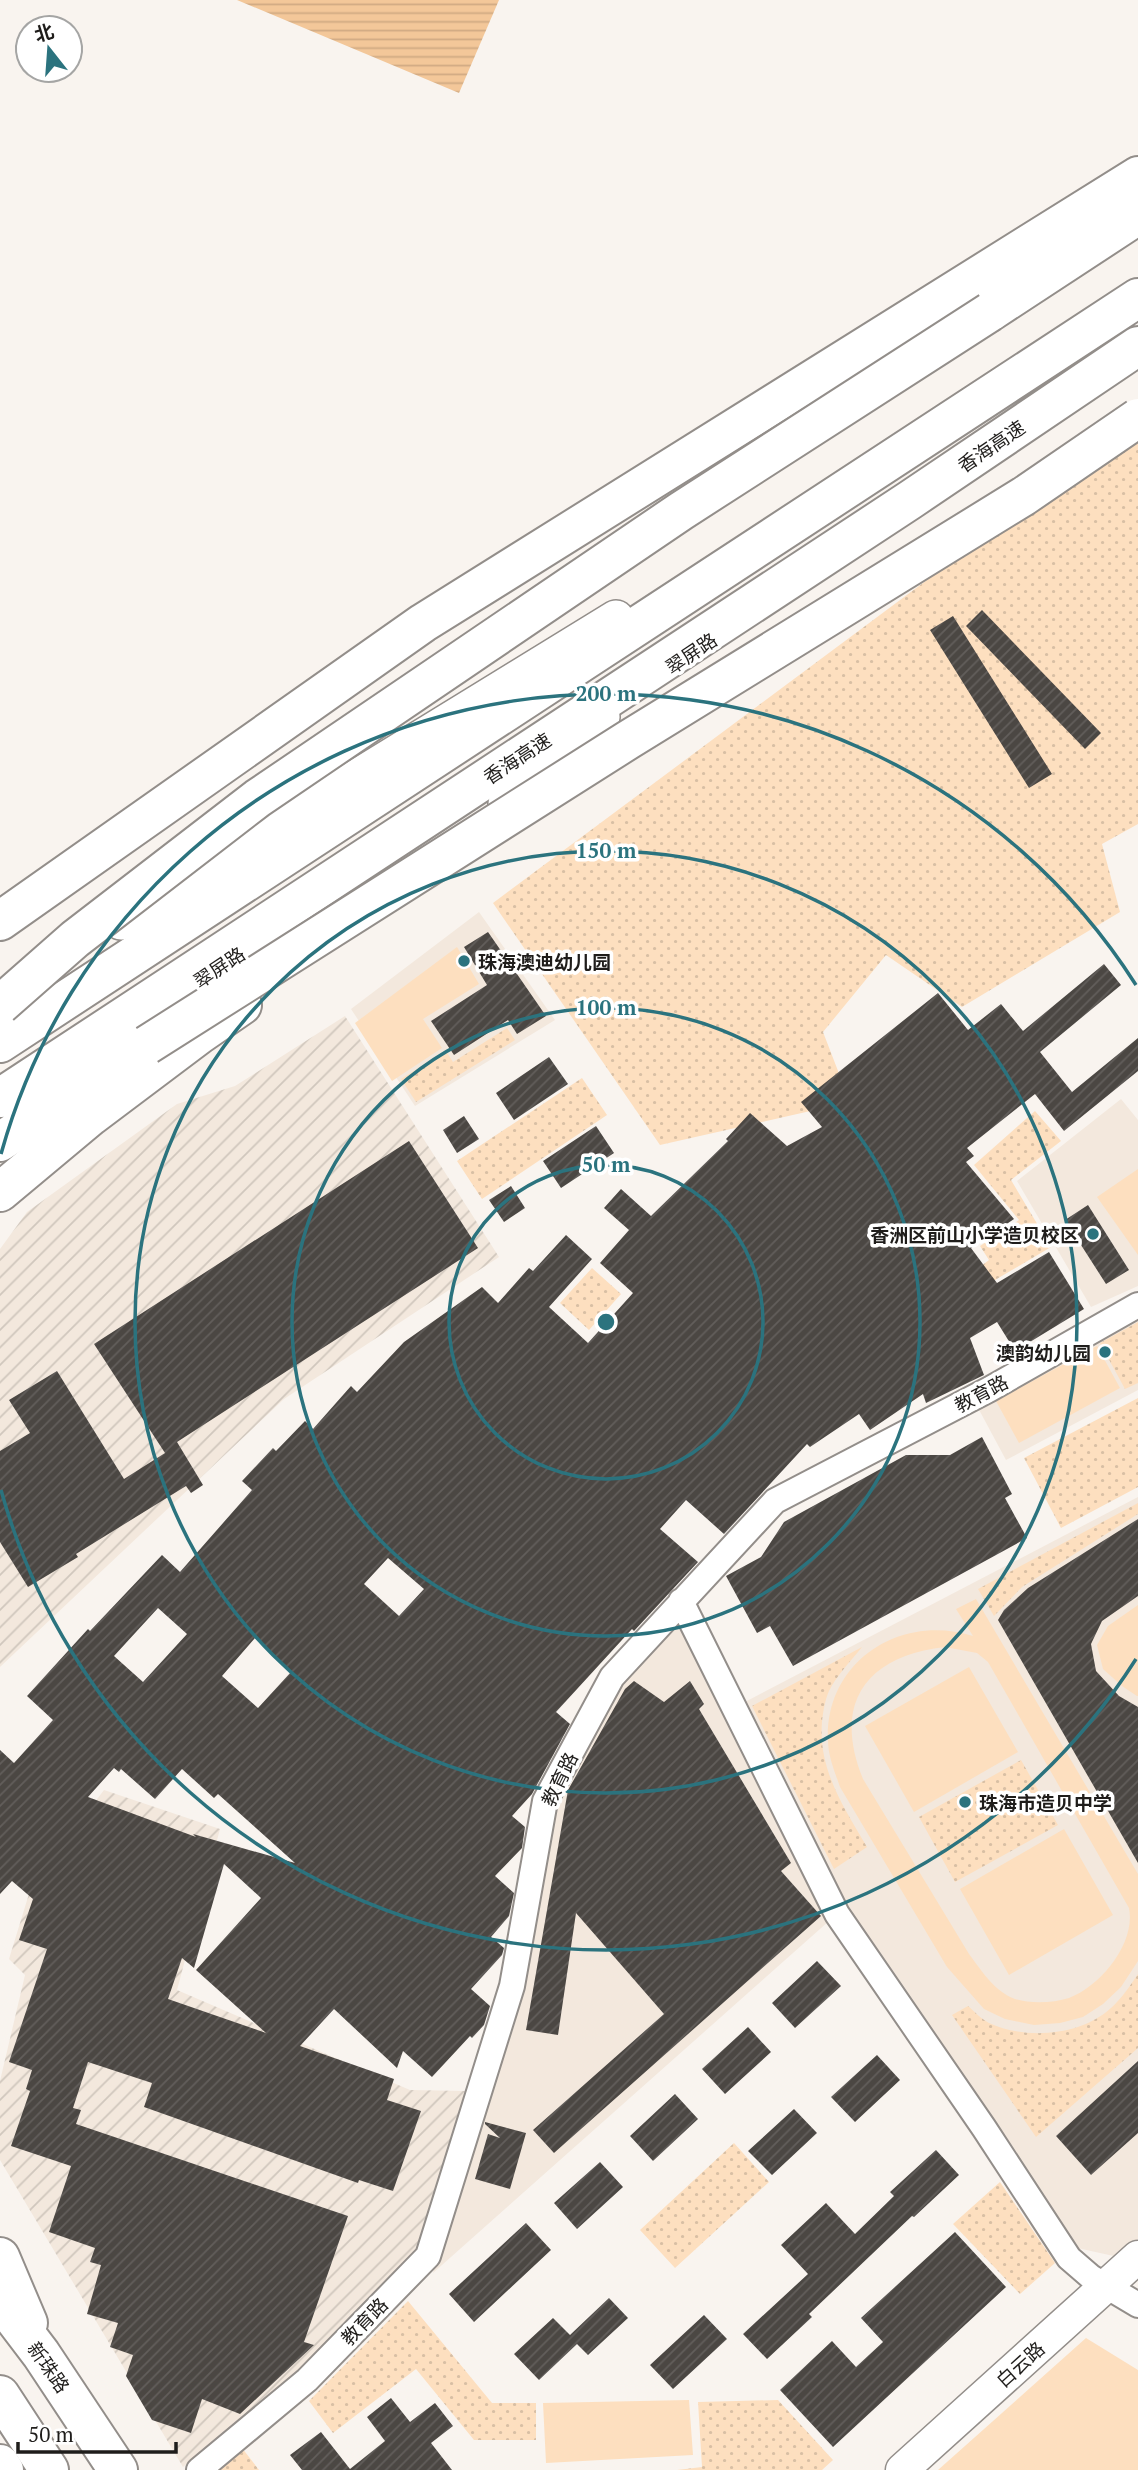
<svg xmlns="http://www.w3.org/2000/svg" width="1138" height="2470" font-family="'PT Serif','Noto Sans SC',serif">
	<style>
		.built { fill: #f3e8dd }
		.industrial { fill: url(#industrial-furrows) }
		.grass { fill: url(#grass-dots) }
		.park { fill: #fddfbf; fill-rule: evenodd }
		.water { fill: url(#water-rules) }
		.building { fill: url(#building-hatch); fill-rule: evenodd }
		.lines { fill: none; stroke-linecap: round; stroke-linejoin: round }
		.minor-casing { stroke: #938e8a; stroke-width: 28 }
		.tertiary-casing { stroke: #938e8a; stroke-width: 35 }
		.secondary-casing { stroke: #938e8a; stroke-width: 38 }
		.trunk-casing { stroke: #938e8a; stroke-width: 42 }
		.motorway-casing { stroke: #938e8a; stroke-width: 42 }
		.minor { stroke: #fff; stroke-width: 24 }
		.tertiary { stroke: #fff; stroke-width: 32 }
		.secondary { stroke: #fff; stroke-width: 35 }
		.trunk { stroke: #fff; stroke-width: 38 }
		.motorway { stroke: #fff; stroke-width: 38 }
		.motorway-bridge-casing { stroke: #938e8a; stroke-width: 42; stroke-linecap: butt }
		.motorway-bridge { stroke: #fff; stroke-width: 38 }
		.ring { fill: none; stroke: #2b737e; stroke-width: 3.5 }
		.poi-dot { fill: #2b737e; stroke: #fff; stroke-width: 2.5 }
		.labels { text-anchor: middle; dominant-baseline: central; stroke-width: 7; stroke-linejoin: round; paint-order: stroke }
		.street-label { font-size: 19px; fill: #1f1d1b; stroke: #fff }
		.poi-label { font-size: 19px; font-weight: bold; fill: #1f1d1b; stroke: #fff; text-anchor: start }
		.centre { fill: #2b737e; stroke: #fff; stroke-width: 3.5 }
		.ring-label { font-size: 21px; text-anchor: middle; font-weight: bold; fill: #2b737e; stroke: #fff; stroke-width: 7; stroke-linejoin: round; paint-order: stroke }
	</style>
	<defs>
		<pattern id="industrial-furrows" width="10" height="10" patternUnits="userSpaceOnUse" patternTransform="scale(1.75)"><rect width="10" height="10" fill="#f3e8dd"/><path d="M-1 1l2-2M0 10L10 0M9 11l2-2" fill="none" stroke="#d0c7bd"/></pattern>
		<pattern id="grass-dots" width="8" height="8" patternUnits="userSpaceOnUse" patternTransform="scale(1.75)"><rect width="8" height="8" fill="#fddfbf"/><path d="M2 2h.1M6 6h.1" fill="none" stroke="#d8bfa4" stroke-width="1.8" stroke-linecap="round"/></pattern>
		<pattern id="water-rules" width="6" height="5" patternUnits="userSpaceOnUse" patternTransform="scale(1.75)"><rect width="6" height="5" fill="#f3c799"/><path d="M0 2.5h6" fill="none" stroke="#d0aa83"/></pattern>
		<pattern id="building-hatch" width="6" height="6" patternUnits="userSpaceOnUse" patternTransform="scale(1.75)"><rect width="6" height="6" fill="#4b4743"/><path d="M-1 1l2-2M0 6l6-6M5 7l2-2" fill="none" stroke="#625e5b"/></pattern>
	</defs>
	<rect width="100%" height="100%" fill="#f9f4ef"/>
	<!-- built -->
	<path class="built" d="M479,912L555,1020L415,1106L351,1009Z
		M1121,1099L1138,1120V1286L1091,1307L1017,1181Z
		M1138,1315V1390L1006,1460L977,1406Z
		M1138,1497V2239L1118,2257L1073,2247L843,1902L743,1703Z
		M679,1620L829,1921L433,2273L524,1982L556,1800L618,1684Z"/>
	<!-- industrial -->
	<path class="industrial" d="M345,1016L499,1257L284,1399L0,1667V1249L27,1212L177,1104L235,1086Z
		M104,1790L220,1829L177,1990L410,2090L465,2091L416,2251L301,2370L183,2467L0,2160V2081L25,1975L9,1959L32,1884Z"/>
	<!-- grass -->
	<path class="grass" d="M1138,423V824L1102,844L1120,912L962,1007L886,955L823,1032L850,1102L660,1145L493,903Z
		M507,1028L515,1040L416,1102L401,1079L446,1051L453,1062Z
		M582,1078L607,1115L482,1199L457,1161Z
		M1035,1111L1061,1141L1011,1180L1051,1247L973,1293L963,1280L989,1260L980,1246L1019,1220L974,1165Z
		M592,1268L621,1294L589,1330L560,1303Z
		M1138,1322V1383L1125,1389L1100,1343Z
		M1138,1398V1487L1061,1528L1024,1458Z
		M1138,1503V1514L1022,1587L994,1616L978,1589Z
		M862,1647C851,1661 837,1675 829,1691C825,1700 823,1712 822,1722C818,1769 844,1808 867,1847L834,1869L752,1706Z
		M1021,1760L1058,1825L955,1882L919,1817Z
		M1138,1974V2048L1036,2137L952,2015L968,2006C974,2011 981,2019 989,2023C1025,2040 1081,2036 1111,2008C1121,1999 1130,1986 1138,1974Z
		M734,2143L769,2182L675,2268L640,2230Z
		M1000,2182L1055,2263L1020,2294L953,2224Z
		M408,2301L492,2403H536V2440H474L416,2369L333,2433L309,2401Z
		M778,2400L833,2460L822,2470H677L702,2467L698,2402Z
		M242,2448L259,2470H214Z"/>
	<!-- park -->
	<path class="park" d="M457,947L479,984L423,1019L442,1048L392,1081L355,1023Z
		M1138,1169V1255L1097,1197Z
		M1097,1346L1120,1388L1019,1443L996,1401Z
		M976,1599L1138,1874V1961L1121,1987L1103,2004L1083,2017L1060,2023L1034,2025L1005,2019L984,2009L947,1967L840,1787C835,1772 828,1757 828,1740C825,1661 901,1613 973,1636L956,1609ZM945,1647L977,1653L988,1662L1129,1908C1136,1943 1101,1986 1069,1998C1053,2003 1031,2004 1015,1999C995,1992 981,1970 969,1954L863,1779C832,1703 866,1656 945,1647Z
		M1138,1605V1696H1137L1122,1686L1103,1669L1097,1645L1108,1626Z
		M969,1667L1018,1752L914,1812L865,1726Z
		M1064,1829L1113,1915L1009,1975L960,1889Z
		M1086,2338L1138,2370V2470H938Z
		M689,2400L693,2455L546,2463L543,2403Z"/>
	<!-- water -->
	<path class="water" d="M237,0H499L459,93Z"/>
	<!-- building -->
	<path class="building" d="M982,610L1101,733L1085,749L966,626Z
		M953,616L1052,774L1029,788L930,630Z
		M488,932L546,1016L517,1034L508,1020L454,1055L431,1021L487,985L464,947Z
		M1104,964L1121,985L1040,1052L1072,1092L1138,1038V1071L1064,1131L1035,1094L967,1148L974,1156L966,1162L1014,1219L971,1248L997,1283L1049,1252L1084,1309L1015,1351L997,1322L970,1338L984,1375L926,1403L923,1394L870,1430L859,1414L810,1447L807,1444L724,1534L686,1500L660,1529L698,1562L634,1631L632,1629L556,1712L570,1724L532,1794L512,1816L525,1827L522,1848L495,1876L514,1893L509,1916L491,1937L504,1948L502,1955L471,1989L490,2006L484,2025L472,2038L470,2036L432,2077L403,2051L397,2068L334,2009L300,2046L394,2079L387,2100L421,2111L393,2191L359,2180L358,2183L144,2107L152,2083L88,2062L73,2108L81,2110L76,2124L348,2216L304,2342L314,2345L240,2414L202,2399L191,2433L152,2420L126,2376L133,2355L110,2347L118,2323L87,2314L101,2265L90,2262L95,2248L49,2232L71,2166L11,2146L30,2091L26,2089L32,2070L9,2062L47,1949L19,1940L33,1899L12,1881L0,1894V1750L14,1763L53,1720L27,1696L88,1629L90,1631L162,1555L180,1572L252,1490L242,1481L273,1448L276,1451L305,1421L313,1429L351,1386L357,1392L404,1342L482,1287L498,1303L529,1268L533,1271L566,1235L592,1259L549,1307L588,1343L633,1293L600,1263L629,1230L604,1208L621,1189L651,1216L728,1141L726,1139L750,1113L787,1146L822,1127L801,1102L938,993L968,1030L1001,1004L1023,1031ZM388,1558L424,1589L399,1616L364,1584ZM158,1608L187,1634L143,1682L114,1656ZM255,1638L291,1672L258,1708L222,1676ZM114,1768L119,1772L121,1769L155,1799L182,1769L214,1798L218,1794L295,1863L193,1834L196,1837L88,1797ZM224,1864L261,1898L196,1970L266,2033L168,1999L182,1958L194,1968Z
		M549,1057L568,1084L514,1120L496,1093Z
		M464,1116L479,1139L457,1153L443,1130Z
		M596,1126L614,1153L561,1188L543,1161Z
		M409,1141L478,1248L177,1442L203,1485L191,1493L186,1486L76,1554L78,1557L28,1587L0,1542V1451L30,1433L9,1400L57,1371L124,1479L165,1453L94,1344Z
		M511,1186L525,1208L504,1222L489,1200Z
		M1088,1205L1129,1270L1106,1284L1065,1220Z
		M982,1437L1012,1494L1005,1498L1027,1538L793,1666L770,1626L757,1633L726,1576L761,1557L784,1522L906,1455H950Z
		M1138,1519V1596L1102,1621L1091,1644L1096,1671L1119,1696L1138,1707V1863L998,1620L1004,1610L1028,1588Z
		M634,1681L664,1702L690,1681L704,1704L699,1709L791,1863L781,1871L821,1916L554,2153L533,2130L664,2014L576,1913L558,2035L526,2030L568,1790L625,1689Z
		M817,1961L841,1986L795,2028L772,2003Z
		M748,2027L771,2052L725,2094L702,2069Z
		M877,2055L900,2080L855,2122L831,2097Z
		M1138,2061V2133L1091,2175L1056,2136Z
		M675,2094L698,2119L653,2161L630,2136Z
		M794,2109L817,2133L772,2175L748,2151Z
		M485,2122L526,2133L510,2189L475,2179L488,2134L500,2138L485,2124Z
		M936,2150L959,2175L914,2217L912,2216L809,2314L812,2317L767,2359L743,2334L808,2274L781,2245L826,2203L855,2234L894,2196L890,2192Z
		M600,2162L623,2187L577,2229L554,2203Z
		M526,2223L551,2250L474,2322L449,2294Z
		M955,2232L1006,2287L833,2447L780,2390L832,2341L856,2367L883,2342L861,2318Z
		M609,2298L628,2318L588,2355L577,2344L539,2380L514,2354L553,2318L570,2335Z
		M704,2315L727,2339L673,2389L650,2365Z
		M391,2398L410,2422L435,2403L453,2426L431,2443L452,2470H302L290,2455L321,2432L350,2469L385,2441L367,2417Z"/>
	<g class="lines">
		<!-- minor casing -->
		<g class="minor-casing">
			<path id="minor" d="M681,1601L837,1914L984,2128L1069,2258L1091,2277L1138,2305
				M199,2470L307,2380L428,2256L512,1986L545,1801L612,1677L775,1501L990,1389L1138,1305"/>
		</g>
		<!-- tertiary casing -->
		<g class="tertiary-casing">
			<path id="tertiary" d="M902,2470L1138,2257"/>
		</g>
		<!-- secondary casing -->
		<g class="secondary-casing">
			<path id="secondary" d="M506,804L602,717
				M121,922L616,618"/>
		</g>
		<!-- trunk casing -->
		<g class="trunk-casing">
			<path id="trunk" d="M0,1192L91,1116L200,1034L242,1005
				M0,2257L28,2323
				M0,2300L41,2354L118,2470
				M0,2464L4,2470"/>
		</g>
		<!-- motorway casing -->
		<g class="motorway-casing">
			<path id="motorway" d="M990,312L1138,215
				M0,921L423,623L1138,176
				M0,1043L1138,298
				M0,1098L910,500L1138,346
				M0,1142L147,1045
				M0,2395L49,2470"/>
		</g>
		<!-- minor -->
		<use href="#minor" class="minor"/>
		<!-- tertiary -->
		<use href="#tertiary" class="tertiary"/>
		<!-- secondary -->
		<use href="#secondary" class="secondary"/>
		<!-- trunk -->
		<use href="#trunk" class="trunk"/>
		<!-- motorway -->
		<use href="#motorway" class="motorway"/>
		<!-- motorway-bridge casing -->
		<g class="motorway-bridge-casing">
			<path id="motorway-bridge" d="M0,1005L75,939L258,798L681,511L990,312
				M147,1045L628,740L1024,496L1138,418"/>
		</g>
		<!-- motorway-bridge -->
		<use href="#motorway-bridge" class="motorway-bridge"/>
	</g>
	<!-- distance rings -->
	<g class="ring">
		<circle cx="606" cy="1322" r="157"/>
		<circle cx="606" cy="1322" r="314"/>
		<circle cx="606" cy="1322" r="471"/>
		<path d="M1136 1659A628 628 0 0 1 1 1490M1 1154A628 628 0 0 1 1136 985"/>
	</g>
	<!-- markers -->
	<g class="poi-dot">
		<circle cx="464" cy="961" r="7"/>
		<circle cx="1093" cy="1234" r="7"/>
		<circle cx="1105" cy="1352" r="7"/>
		<circle cx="965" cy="1802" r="7"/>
	</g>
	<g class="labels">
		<!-- street labels -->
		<g class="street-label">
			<text transform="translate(991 446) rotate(-34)">香海高速</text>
			<text transform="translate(691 653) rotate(-34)">翠屏路</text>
			<text transform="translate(517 758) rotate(-33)">香海高速</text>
			<text transform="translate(219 967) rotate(-34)">翠屏路</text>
			<text transform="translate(981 1393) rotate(-28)">教育路</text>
			<text transform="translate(559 1779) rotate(-64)">教育路</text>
			<text transform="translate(364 2321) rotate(-46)">教育路</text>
			<text transform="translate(1020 2364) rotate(-42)">白云路</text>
			<text transform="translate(49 2367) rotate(55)">新珠路</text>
		</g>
		<!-- poi labels -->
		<g class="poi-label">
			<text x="478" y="961">珠海澳迪幼儿园</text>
			<text x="1079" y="1234" text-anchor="end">香洲区前山小学造贝校区</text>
			<text x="1091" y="1352" text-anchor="end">澳韵幼儿园</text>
			<text x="979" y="1802">珠海市造贝中学</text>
		</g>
	</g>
	<circle cx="606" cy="1322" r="10" class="centre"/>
	<g class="ring-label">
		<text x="606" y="701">200 m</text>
		<text x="606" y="858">150 m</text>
		<text x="606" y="1015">100 m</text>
		<text x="606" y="1172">50 m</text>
	</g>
	<!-- north arrow -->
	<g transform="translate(49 49) rotate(343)"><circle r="33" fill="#ffffff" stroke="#a5a5a4" stroke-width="2"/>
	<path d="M0-5L12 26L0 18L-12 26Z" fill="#2b737e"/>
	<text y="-10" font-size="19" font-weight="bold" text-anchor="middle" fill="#1f1d1b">北</text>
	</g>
	<!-- scale -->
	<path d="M18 2442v10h158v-10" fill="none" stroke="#1f1d1b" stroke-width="3.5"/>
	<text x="28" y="2442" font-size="21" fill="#1f1d1b" stroke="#ffffff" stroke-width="5" paint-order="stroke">50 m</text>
</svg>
